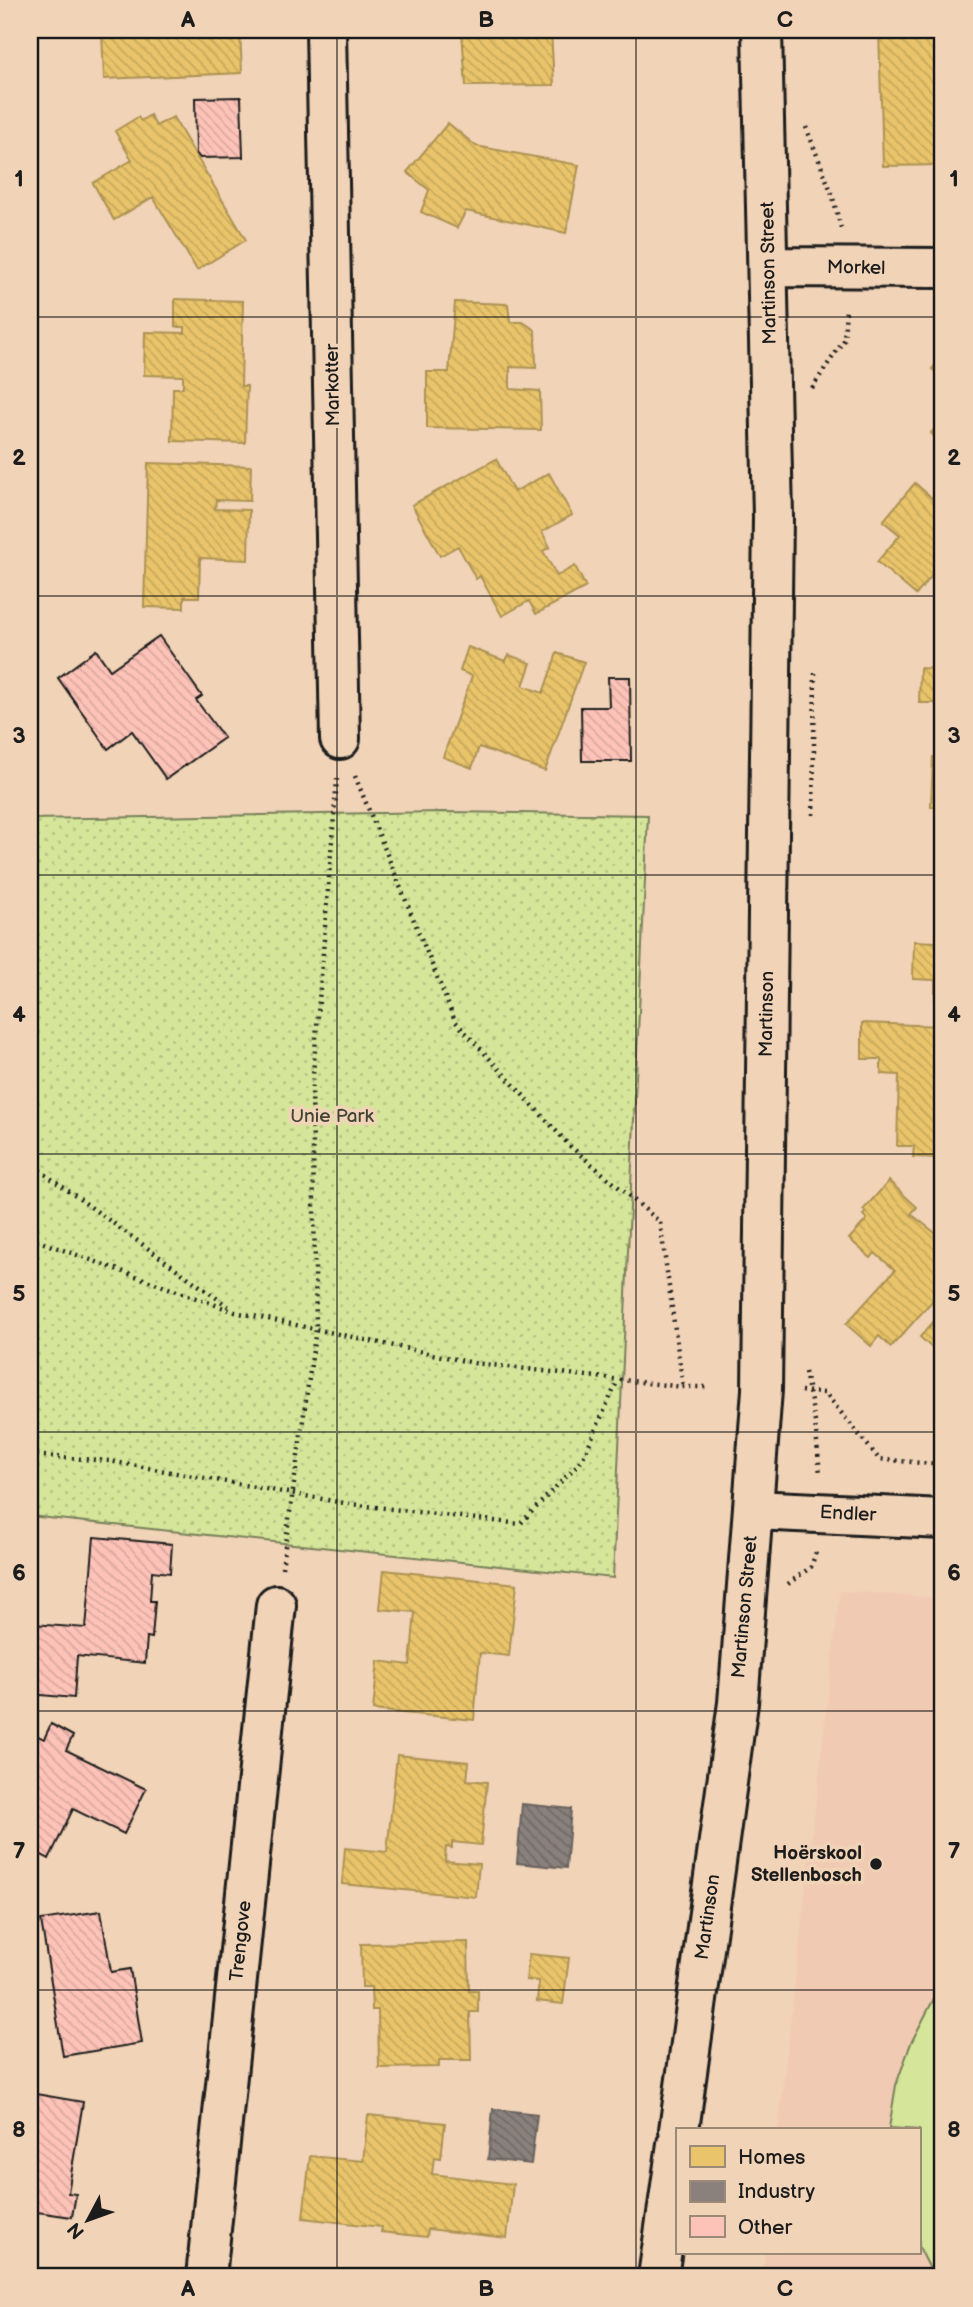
<svg xmlns="http://www.w3.org/2000/svg" width="973" height="2307" font-family="'Balsamiq Sans',sans-serif">
	<style>
		.built { fill: #f1cab4 }
		.grass { fill: #d5e599; stroke: #78805a; stroke-width: 2 }
		.park { fill: url(#park-dots); stroke: #78805a; stroke-width: 2 }
		.homes { fill: url(#homes-back-hatch); stroke: #ac9253; stroke-width: 2 }
		.industry { fill: url(#industry-back-hatch); stroke: #69635f; stroke-width: 2 }
		.building { fill: url(#building-back-hatch); stroke: #1c1c1c; stroke-width: 2 }
		.lines { fill: none; stroke-linecap: round; stroke-linejoin: round }
		.street-casing { stroke: #1c1c1c; stroke-width: 44 }
		.secondary-casing { stroke: #1c1c1c; stroke-width: 44 }
		.path { stroke: #1c1c1c; stroke-width: 4.5; stroke-dasharray: 2 5; stroke-linecap: butt }
		.street { stroke: #f1d3b7; stroke-width: 38 }
		.secondary { stroke: #f1d3b7; stroke-width: 38 }
		.grid { fill: none; stroke: #1c1c1c; stroke-width: 2; stroke-opacity: 0.55 }
		.poi-dot { fill: #1c1c1c; stroke: #f1d3b7; stroke-width: 2.5 }
		.labels { text-anchor: middle; dominant-baseline: central; stroke-width: 7; stroke-linejoin: round; paint-order: stroke }
		.street-label { font-size: 19px; fill: #1c1c1c; stroke: #f1d3b7 }
		.park-label { font-size: 19px; fill: #414435; stroke: #f1d3b7 }
		.poi-label { font-size: 19px; font-weight: bold; fill: #1c1c1c; stroke: #f1d3b7; text-anchor: end }
		.neatline { fill: none; stroke: #1c1c1c; stroke-width: 2.5 }
		.grid-label { font-size: 23px; text-anchor: middle; font-weight: bold; fill: #1c1c1c }
	</style>
	<defs>
		<pattern id="park-dots" width="8" height="8" patternUnits="userSpaceOnUse" patternTransform="scale(1.75)"><rect width="8" height="8" fill="#d5e599"/><path d="M2 2h.1M6 6h.1" fill="none" stroke="#b6c483" stroke-width="1.8" stroke-linecap="round"/></pattern>
		<pattern id="homes-back-hatch" width="6" height="6" patternUnits="userSpaceOnUse" patternTransform="scale(1.75)"><rect width="6" height="6" fill="#e9c46a"/><path d="M-1 5l2 2M0 0l6 6M5-1l2 2" fill="none" stroke="#c7a85b"/></pattern>
		<pattern id="industry-back-hatch" width="6" height="6" patternUnits="userSpaceOnUse" patternTransform="scale(1.75)"><rect width="6" height="6" fill="#8a817c"/><path d="M-1 5l2 2M0 0l6 6M5-1l2 2" fill="none" stroke="#706965"/></pattern>
		<pattern id="building-back-hatch" width="6" height="6" patternUnits="userSpaceOnUse" patternTransform="scale(1.75)"><rect width="6" height="6" fill="#fec3b8"/><path d="M-1 5l2 2M0 0l6 6M5-1l2 2" fill="none" stroke="#d9a79e"/></pattern>
	</defs>
	<rect width="100%" height="100%" fill="#f1d3b7"/>
	<filter id="ink" filterUnits="userSpaceOnUse"><feTurbulence type="fractalNoise" baseFrequency=".0143" numOctaves="2"/><feDisplacementMap in="SourceGraphic" scale="14" xChannelSelector="R" yChannelSelector="G"/><feConvolveMatrix kernelMatrix="1 2 1 2 8 2 1 2 1" color-interpolation-filters="sRGB"/></filter>
	<g filter="url(#ink)">
		<!-- built -->
		<path class="built" d="M840,1591L943,1598V2277H762L765,2253H919V2130H778Z"/>
		<!-- grass -->
		<path class="grass" d="M943,1981V2277H934L919,2247V2130L889,2128L896,2085L911,2043Z"/>
		<!-- park -->
		<path class="park" d="M443,812L648,815L613,1578L30,1516V819Z"/>
		<!-- homes -->
		<path class="homes" d="M123,30H240L242,73L104,79L102,32Z
			M487,30H551L554,85L466,86L462,32L484,33Z
			M879,30H937L939,106H943V165L883,166Z
			M150,115L156,126L173,117L246,240L197,270L153,197L114,220L93,183L132,160L115,131L138,117L141,121Z
			M448,123L476,146L579,165L566,233L466,211L457,228L421,212L429,190L407,172Z
			M175,299L243,301L241,386H247L245,443L172,441L173,388H183V376L144,375L145,332L185,333V327H175Z
			M455,302L508,304L510,322H523L535,330L536,368L510,367V389L540,391L541,430L427,428V372H449Z
			M943,355V378L932,369Z
			M943,419V446L931,433Z
			M496,459L514,492L549,473L572,515L542,532L550,547L543,551L557,576L575,566L586,587L536,614L529,601L502,616L480,576L476,579L458,546L440,556L412,505Z
			M148,463L251,466L250,501L216,500L215,509L249,510L248,560L200,558L199,597H184V608L144,607Z
			M915,483L943,508V570L938,568L916,595L877,562L900,535L883,521Z
			M468,647L505,661L509,655L531,663L523,686L543,693L557,653L584,662L545,771L479,747L472,768L443,757L472,676L460,671Z
			M937,666L943,667V706H936V703H919L920,668L937,669Z
			M933,757L943,758V807H931Z
			M938,889H943V999H935V980L913,979L914,941L936,942Z
			M862,1023L943,1026V1147H938V1158L913,1157L914,1146H897L899,1075L881,1074V1059H862Z
			M889,1181L917,1207L911,1214L943,1239V1289L891,1347L879,1336L871,1346L846,1324L895,1270L875,1253L871,1258L849,1239L867,1219L863,1215L866,1212L863,1210Z
			M943,1311V1358L920,1337Z
			M384,1570L517,1584L509,1656L480,1653L474,1720L373,1710L378,1661L410,1665L415,1612L380,1609Z
			M397,1755L469,1762L467,1780L487,1782L481,1845L452,1842V1848L446,1847L445,1861L479,1864L476,1897L342,1884L345,1848L387,1852Z
			M468,1942L469,1991H478V2012H470L471,2060H439V2067L379,2068L378,2010H372L371,1987H362L361,1944Z
			M529,1954L569,1958L563,2004L537,2001L539,1981L526,1980Z
			M368,2115L445,2123L441,2158L434,2157L432,2174L513,2184L507,2238L428,2229L427,2237L381,2232L382,2227L303,2218L310,2156L363,2161Z"/>
		<!-- industry -->
		<path class="industry" d="M522,1804L571,1809L566,1868L517,1863Z
			M493,2109L537,2114L531,2164L488,2159Z"/>
		<!-- building -->
		<path class="building" d="M241,97L243,157L200,158L196,153L195,98Z
			M159,636L202,696L196,700L224,738L166,779L132,731L108,749L58,678L96,650L110,670Z
			M608,677H630L631,761H582L581,707H609Z
			M94,1537L172,1544L170,1573L152,1571L150,1601H155L152,1638L147,1637L145,1663L77,1656L74,1698L30,1694L33,1624L86,1628Z
			M51,1724L73,1736L66,1750L146,1789L124,1834L73,1809L49,1859L30,1849V1732L44,1739Z
			M101,1911L111,1972L130,1969L142,2043L63,2056L41,1920Z
			M30,2093L83,2102L68,2193L76,2194L72,2217L30,2211Z"/>
		<g class="lines">
			<!-- street casing -->
			<g class="street-casing">
				<path id="street" d="M326,30L340,739
					M753,1510L943,1519
					M206,2277L276,1605"/>
			</g>
			<!-- secondary casing -->
			<g class="secondary-casing">
				<path id="secondary" d="M769,267L943,268
					M679,2130L738,1703L762,1390L773,517L762,30
					M658,2277L677,2144"/>
			</g>
			<!-- path -->
			<path class="path" d="M806,127L832,194L841,228
				M812,388L844,340L846,308
				M355,776L455,1021L570,1146L660,1222L683,1387
				M813,815L815,673
				M30,1160L38,1169L229,1307
				M30,1238L235,1312L474,1363L683,1387H709
				M805,1372L815,1422L820,1474
				M801,1391L825,1393L879,1459L943,1465
				M30,1455L109,1461L350,1504L520,1524L582,1460L618,1380
				M282,1568L316,1329L312,1087L337,779
				M788,1584L811,1567L816,1552"/>
			<!-- street -->
			<use href="#street" class="street"/>
			<!-- secondary -->
			<use href="#secondary" class="secondary"/>
		</g>
	</g>
	<!-- grid -->
	<path class="grid" d="M337,30V2277M636,30V2277M30,317H943M30,596H943M30,875H943M30,1154H943M30,1432H943M30,1711H943M30,1990H943"/>
	<!-- markers -->
	<circle class="poi-dot" cx="876" cy="1864" r="7"/>
	<g class="labels">
		<!-- street labels -->
		<g class="street-label">
			<text transform="translate(856 268) rotate(1)">Morkel</text>
			<text transform="translate(769 273) rotate(-91)">Martinson Street</text>
			<text transform="translate(333 385) rotate(-91)">Markotter</text>
			<text transform="translate(767 1014) rotate(-89)">Martinson</text>
			<text transform="translate(848 1514) rotate(3)">Endler</text>
			<text transform="translate(745 1607) rotate(-85)">Martinson Street</text>
			<text transform="translate(708 1917) rotate(-82)">Martinson</text>
			<text transform="translate(241 1941) rotate(-84)">Trengove</text>
		</g>
		<!-- park labels -->
		<g class="park-label">
			<text x="332" y="1116">Unie Park</text>
		</g>
		<!-- poi labels -->
		<g class="poi-label">
			<text x="862" y="1853">Hoërskool<tspan x="862" dy="22">Stellenbosch</tspan></text>
		</g>
	</g>
	<!-- margin -->
	<rect width="973" height="2307" fill="none" stroke="#f1d3b7" stroke-width="77"/>
	<!-- legend -->
	<rect x="676" y="2128" width="245" height="126" fill="#f1d3b7" stroke="#9c8a79" stroke-width="2"/>
	<rect x="690" y="2146" width="35" height="21" fill="#e9c46a" stroke="#9c8a79" stroke-width="2"/>
	<text x="738" y="2164" font-size="21" fill="#1c1c1c">Homes</text>
	<rect x="690" y="2181" width="35" height="21" fill="#8a817c" stroke="#9c8a79" stroke-width="2"/>
	<text x="738" y="2198" font-size="21" fill="#1c1c1c">Industry</text>
	<rect x="690" y="2216" width="35" height="21" fill="#fec3b8" stroke="#9c8a79" stroke-width="2"/>
	<text x="738" y="2234" font-size="21" fill="#1c1c1c">Other</text>
	<!-- north arrow -->
	<g transform="translate(88 2220) rotate(229)" stroke="#f1d3b7" stroke-width="5" paint-order="stroke">
	<path d="M0-5L12 26L0 18L-12 26Z" fill="#1c1c1c"/>
	<text y="-10" font-size="19" font-weight="bold" text-anchor="middle" fill="#1c1c1c">N</text>
	</g>
	<rect x="38" y="38" width="896" height="2230" class="neatline"/>
	<g class="grid-label">
		<text x="188" y="27">A</text>
		<text x="486" y="27">B</text>
		<text x="785" y="27">C</text>
		<text x="19" y="186">1</text>
		<text x="954" y="186">1</text>
		<text x="19" y="465">2</text>
		<text x="954" y="465">2</text>
		<text x="19" y="743">3</text>
		<text x="954" y="743">3</text>
		<text x="19" y="1022">4</text>
		<text x="954" y="1022">4</text>
		<text x="19" y="1301">5</text>
		<text x="954" y="1301">5</text>
		<text x="19" y="1580">6</text>
		<text x="954" y="1580">6</text>
		<text x="19" y="1858">7</text>
		<text x="954" y="1858">7</text>
		<text x="19" y="2137">8</text>
		<text x="954" y="2137">8</text>
		<text x="188" y="2296">A</text>
		<text x="486" y="2296">B</text>
		<text x="785" y="2296">C</text>
	</g>
</svg>
